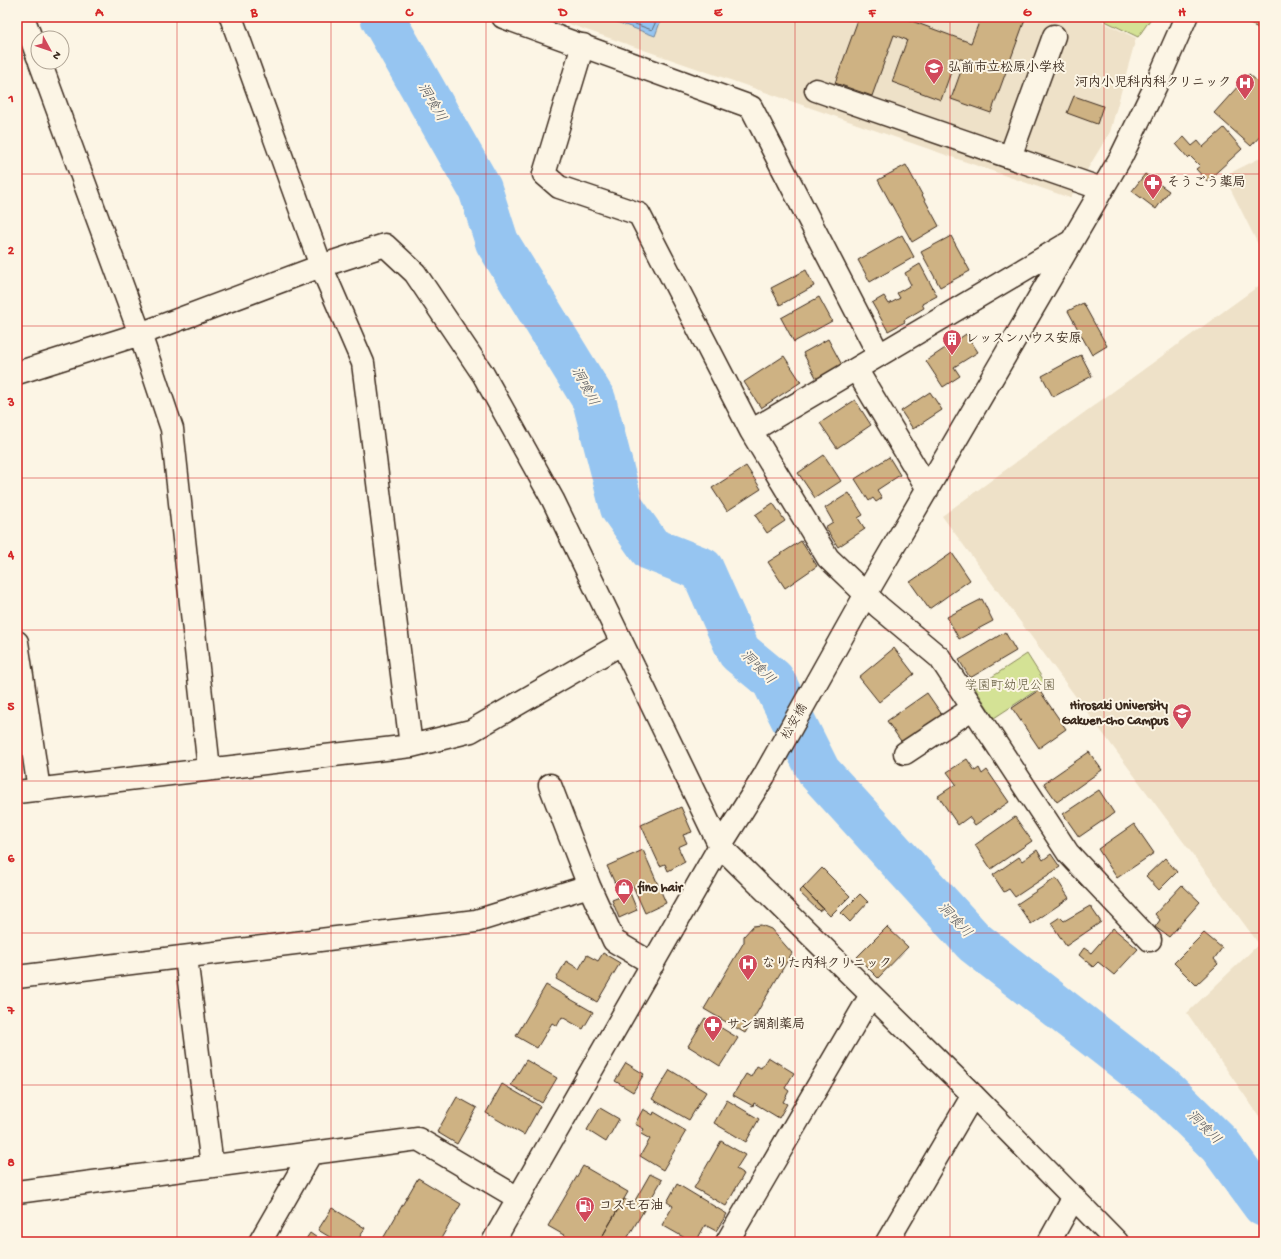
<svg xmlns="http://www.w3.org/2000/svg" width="1281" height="1259" font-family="'Gochi Hand','Klee One',sans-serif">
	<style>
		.built { fill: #eee1c8 }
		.green { fill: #d4e295; stroke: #88865a }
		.water { fill: #96c5f1; stroke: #72879d }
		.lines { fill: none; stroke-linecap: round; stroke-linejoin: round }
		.shore { stroke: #5f6872; stroke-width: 1 }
		.river { stroke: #96c5f1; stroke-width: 44 }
		.building { fill: #ceb283; stroke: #3b2a1e }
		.minor-casing { stroke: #3b2a1e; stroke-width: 25 }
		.minor { stroke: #fcf5e5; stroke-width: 22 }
		.grid { fill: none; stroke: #d62828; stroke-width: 1; stroke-opacity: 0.55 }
		.labels { text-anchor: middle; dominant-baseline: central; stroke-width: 4; stroke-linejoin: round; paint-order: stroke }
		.poi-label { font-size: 13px; font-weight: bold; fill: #3b2a1e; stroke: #fcf5e5; text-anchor: start }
		.park-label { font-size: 13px; fill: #61583c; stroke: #fcf5e5 }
		.street-label { font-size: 13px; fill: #3b2a1e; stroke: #fcf5e5 }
		.water-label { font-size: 14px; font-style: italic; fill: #56585d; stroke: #fcf5e5 }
		.neatline { fill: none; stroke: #d62828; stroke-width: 1.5 }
		.grid-label { font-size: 13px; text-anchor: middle; font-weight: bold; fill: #d62828 }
	</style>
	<rect width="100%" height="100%" fill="#fcf5e5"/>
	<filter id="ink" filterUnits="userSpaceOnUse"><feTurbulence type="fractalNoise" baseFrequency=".025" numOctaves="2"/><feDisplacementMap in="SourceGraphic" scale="8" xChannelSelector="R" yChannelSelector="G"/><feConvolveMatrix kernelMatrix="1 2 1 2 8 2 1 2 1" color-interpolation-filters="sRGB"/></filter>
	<g filter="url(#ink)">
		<!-- built -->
		<path class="built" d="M549,17H1103V22L1136,38L1110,132L1070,198Z
			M1264,156V256L1224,176Z
			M1264,282V1123L1187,1013L1259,944L942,516Z"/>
		<!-- green -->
		<path class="green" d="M1105,17H1152L1138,37L1105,21Z
			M1027,654L1046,684L994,718L975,688Z"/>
		<!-- water -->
		<path class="water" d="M603,17H662L655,36Z"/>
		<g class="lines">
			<!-- shore -->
			<path class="shore" d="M615,17L652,30L658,17"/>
			<!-- river -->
			<path class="river" d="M382,17L480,189L497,242L594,400L622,508L651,549L702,569L739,652L773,680L819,772L974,942L1162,1088L1220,1145L1264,1205"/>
		</g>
		<!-- building -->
		<path class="building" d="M859,17H901L971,43L981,17H1026L991,113L951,99L965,60L956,58L941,100L892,82L907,40L894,35L872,96L835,83Z
			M1237,17H1264V21L1260,29Z
			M1249,74L1264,87V132L1251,146L1214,113Z
			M1074,96L1103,106L1097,124L1067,113Z
			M1224,128L1242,149L1207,181L1196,169L1200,166L1190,156L1188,158L1176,144L1184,137L1192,146L1198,141L1203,147Z
			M906,165L939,226L912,242L878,180Z
			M1145,174L1169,191L1156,209L1132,191Z
			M902,235L914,257L870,282L858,260Z
			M951,236L970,271L940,287L921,252Z
			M920,264L937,296L922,304L924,308L904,320L905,322L888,331L872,303L884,296L889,304L900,298L897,293L911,285L905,273Z
			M806,270L814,286L780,305L771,288Z
			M819,297L832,321L794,342L781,318Z
			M1083,303L1107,346L1092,355L1068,311Z
			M966,334L978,352L954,367L960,376L943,387L926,361Z
			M828,339L842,365L817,379L803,353Z
			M1081,355L1092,376L1053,397L1042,376Z
			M784,356L801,382L761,408L744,382Z
			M930,392L942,410L913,429L901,411Z
			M855,400L871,425L837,448L820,423Z
			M824,455L841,481L815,498L798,473Z
			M889,457L900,475L877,490L882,498L876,502L873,498L869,501L855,479Z
			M746,466L761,489L727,511L712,488Z
			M849,493L863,515L858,518L865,529L838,547L825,527L833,522L825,508Z
			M773,503L785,521L767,533L755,515Z
			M801,541L817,566L785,588L768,562Z
			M952,553L970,580L929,609L910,582Z
			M982,599L993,621L959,639L947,617Z
			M1005,632L1016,651L970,678L959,660Z
			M894,648L914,674L879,702L859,677Z
			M1039,690L1066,729L1039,748L1012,708Z
			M927,693L943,716L903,744L887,721Z
			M1089,752L1102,770L1057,802L1044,783Z
			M967,759L975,771L979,768L982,774L987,770L1009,802L975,825L969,817L958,825L938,796L956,784L947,772Z
			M1099,790L1114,813L1079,837L1063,814Z
			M681,807L692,832L683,835L687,843L678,847L685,862L668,871L665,864L660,866L641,825Z
			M1015,817L1032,841L991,869L975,845Z
			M1134,824L1154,853L1117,878L1098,849Z
			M643,850L666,903L645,913L632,884L618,890L607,866Z
			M1037,850L1043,860L1051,854L1060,867L1015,897L1009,889L1004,892L993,875L1019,857L1022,861Z
			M1165,858L1177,872L1159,890L1146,876Z
			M822,868L850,896L830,916L803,888Z
			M1056,878L1069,898L1031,924L1017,904Z
			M1182,885L1200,902L1169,937L1155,927L1160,920L1155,914Z
			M803,888L823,908L819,911L799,892Z
			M630,893L637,910L619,918L612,900Z
			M860,894L868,902L850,922L841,913Z
			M1090,906L1101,922L1066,946L1051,923L1060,917L1064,921Z
			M761,925L771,929L792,953L745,1033L704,1009L744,942V936L753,926Z
			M887,927L908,947L878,978L857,957Z
			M1113,928L1138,949L1114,975L1098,962L1093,967L1079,955L1084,948L1091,953Z
			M1204,933L1222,948L1214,959L1218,964L1196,985L1174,963Z
			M603,953L620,963L597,1002L556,979L566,961L579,969L587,955L598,961Z
			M546,985L593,1012L583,1029L562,1017L557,1026L552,1023L537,1048L516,1036Z
			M705,1018L738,1038L720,1066L688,1046Z
			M768,1057L794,1073L785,1088L789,1091L783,1102L787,1104L779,1118L754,1103L753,1106L733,1095L746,1074L751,1077L757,1066L761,1068Z
			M526,1060L557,1078L542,1103L511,1085Z
			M626,1063L644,1074L633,1092L615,1081Z
			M670,1070L706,1092L689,1120L652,1099Z
			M502,1084L540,1106L524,1135L486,1113Z
			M457,1097L477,1108L457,1144L437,1132Z
			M727,1100L759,1119L746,1142L714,1123Z
			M600,1108L619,1119L606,1142L587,1130Z
			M643,1109L653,1115L654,1112L686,1131L663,1170L640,1156L650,1139L641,1134L644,1129L635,1124Z
			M721,1141L745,1155L736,1169L744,1174L726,1206L694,1188Z
			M583,1166L628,1192L599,1242H576L548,1226Z
			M650,1174L662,1180L625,1242H599L624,1199L633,1204Z
			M418,1178L461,1204L439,1242H381Z
			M677,1184L727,1214L716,1231L705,1225L696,1242H692L662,1225L673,1206L667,1202Z
			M332,1208L365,1228L357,1242H338L318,1230Z
			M310,1233L323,1242H304Z"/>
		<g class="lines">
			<!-- minor casing -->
			<g class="minor-casing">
				<path id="minor" d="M23,17L38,57
					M503,17L751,107L879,355
					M583,45L544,174L559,187L639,214L751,431L828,558L879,607L940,658L1068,853L1150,940
					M40,62L140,334L172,429L209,769
					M816,90L1102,189
					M1010,157L1054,36
					M856,369L928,489
					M17,373L140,334L321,266L385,245L415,273L483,374L553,500L720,846L973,1095L1117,1242
					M751,431L1072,241
					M17,642L39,790
					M411,746L471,731L621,644
					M905,753L973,708
					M550,785L589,886L614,941L653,964
					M17,792L411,746L363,363L321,266L231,17
					M186,957L212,1166
					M17,977L476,921L589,886
					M17,1192L418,1139L518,1198
					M260,1242L311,1153
					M493,1242L720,846L764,776L866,594L1121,157L1156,85L1186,17
					M727,1242L871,995
					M887,1242L973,1095
					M1049,1242L1074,1197"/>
			</g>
			<!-- minor -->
			<use href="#minor" class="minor"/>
		</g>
	</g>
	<!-- grid -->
	<path class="grid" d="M177,17V1242M331,17V1242M486,17V1242M640,17V1242M795,17V1242M950,17V1242M1104,17V1242M17,174H1264M17,326H1264M17,478H1264M17,630H1264M17,781H1264M17,933H1264M17,1085H1264"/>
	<!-- icons -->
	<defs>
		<g id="school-pin" transform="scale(1)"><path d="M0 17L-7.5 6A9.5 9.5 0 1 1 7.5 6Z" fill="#d1495b" stroke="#fcf5e5"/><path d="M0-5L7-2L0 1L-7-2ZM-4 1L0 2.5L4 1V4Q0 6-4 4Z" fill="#fff"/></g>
		<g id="hospital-pin" transform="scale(1)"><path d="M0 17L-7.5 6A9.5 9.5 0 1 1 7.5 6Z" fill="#d1495b" stroke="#fcf5e5"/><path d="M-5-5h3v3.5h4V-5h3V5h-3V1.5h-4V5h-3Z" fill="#fff"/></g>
		<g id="pharmacy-pin" transform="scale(1)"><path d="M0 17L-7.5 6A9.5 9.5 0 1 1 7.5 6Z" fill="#d1495b" stroke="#fcf5e5"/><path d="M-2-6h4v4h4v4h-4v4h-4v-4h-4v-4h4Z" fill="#fff"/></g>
		<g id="building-pin" transform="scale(1)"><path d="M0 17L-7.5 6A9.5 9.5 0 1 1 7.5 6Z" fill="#d1495b" stroke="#fcf5e5"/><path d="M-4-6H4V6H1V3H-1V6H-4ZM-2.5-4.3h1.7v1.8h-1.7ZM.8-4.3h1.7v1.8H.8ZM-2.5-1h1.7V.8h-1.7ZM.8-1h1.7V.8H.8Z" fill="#fff"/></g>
		<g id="university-pin" transform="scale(1)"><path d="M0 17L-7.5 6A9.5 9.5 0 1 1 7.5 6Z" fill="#d1495b" stroke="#fcf5e5"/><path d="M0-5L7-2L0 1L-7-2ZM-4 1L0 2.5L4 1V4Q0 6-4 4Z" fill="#fff"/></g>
		<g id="shop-pin" transform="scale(1)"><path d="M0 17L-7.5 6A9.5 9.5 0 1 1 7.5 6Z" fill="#d1495b" stroke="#fcf5e5"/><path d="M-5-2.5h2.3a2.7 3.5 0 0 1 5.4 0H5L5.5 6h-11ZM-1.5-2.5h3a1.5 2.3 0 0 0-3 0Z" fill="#fff"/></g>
		<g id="fuel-pin" transform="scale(1)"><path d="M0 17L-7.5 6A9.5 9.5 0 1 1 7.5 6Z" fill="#d1495b" stroke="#fcf5e5"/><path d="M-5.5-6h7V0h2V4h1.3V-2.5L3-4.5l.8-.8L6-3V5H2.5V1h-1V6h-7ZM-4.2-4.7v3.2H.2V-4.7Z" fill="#fff"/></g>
	</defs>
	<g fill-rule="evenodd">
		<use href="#school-pin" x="934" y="68"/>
		<use href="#hospital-pin" x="1245" y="83"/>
		<use href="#pharmacy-pin" x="1153" y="183"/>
		<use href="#building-pin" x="952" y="339"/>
		<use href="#university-pin" x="1182" y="713"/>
		<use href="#shop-pin" x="624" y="888"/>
		<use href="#hospital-pin" x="748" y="964"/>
		<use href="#pharmacy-pin" x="713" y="1025"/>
		<use href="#fuel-pin" x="585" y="1206"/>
	</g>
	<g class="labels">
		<!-- poi labels -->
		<g class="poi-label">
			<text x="948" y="68">弘前市立松原小学校</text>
			<text x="1231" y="83" text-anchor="end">河内小児科内科クリニック</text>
			<text x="1167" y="183">そうごう薬局</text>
			<text x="966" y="339">レッスンハウス安原</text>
			<text x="1168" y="706" text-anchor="end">Hirosaki University<tspan x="1168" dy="15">Gakuen-cho Campus</tspan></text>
			<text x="638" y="888">fino hair</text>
			<text x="762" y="964">なりた内科クリニック</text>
			<text x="727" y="1025">サン調剤薬局</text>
			<text x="599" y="1206">コスモ石油</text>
		</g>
		<!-- park labels -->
		<g class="park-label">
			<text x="1010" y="686">学園町幼児公園</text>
		</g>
		<!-- street labels -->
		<g class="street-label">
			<text transform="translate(795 722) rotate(-60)">松安橋</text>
		</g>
		<!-- water labels -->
		<g class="water-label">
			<text transform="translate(431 103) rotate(60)">洞喰川</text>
			<text transform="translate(584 387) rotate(62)">洞喰川</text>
			<text transform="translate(757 668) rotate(45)">洞喰川</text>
			<text transform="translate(954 921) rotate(47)">洞喰川</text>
			<text transform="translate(1203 1128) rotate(45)">洞喰川</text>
		</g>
	</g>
	<!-- margin -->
	<rect width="1281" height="1259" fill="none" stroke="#fcf5e5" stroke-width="44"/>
	<!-- north arrow -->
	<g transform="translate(50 50) rotate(130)"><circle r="19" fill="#fcf5e5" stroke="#afa495"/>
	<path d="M0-3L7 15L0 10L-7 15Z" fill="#d1495b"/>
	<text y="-6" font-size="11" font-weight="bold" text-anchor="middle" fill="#3b2a1e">N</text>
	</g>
	<rect x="22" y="22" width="1237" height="1215" class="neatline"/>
	<g class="grid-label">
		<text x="99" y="16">A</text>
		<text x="254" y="16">B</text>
		<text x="409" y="16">C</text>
		<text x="563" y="16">D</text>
		<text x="718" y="16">E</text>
		<text x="872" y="16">F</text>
		<text x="1027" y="16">G</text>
		<text x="1182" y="16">H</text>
		<text x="11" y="102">1</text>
		<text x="11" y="254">2</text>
		<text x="11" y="406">3</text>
		<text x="11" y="558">4</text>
		<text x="11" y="710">5</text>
		<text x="11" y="862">6</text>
		<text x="11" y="1014">7</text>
		<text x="11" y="1166">8</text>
	</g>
</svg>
